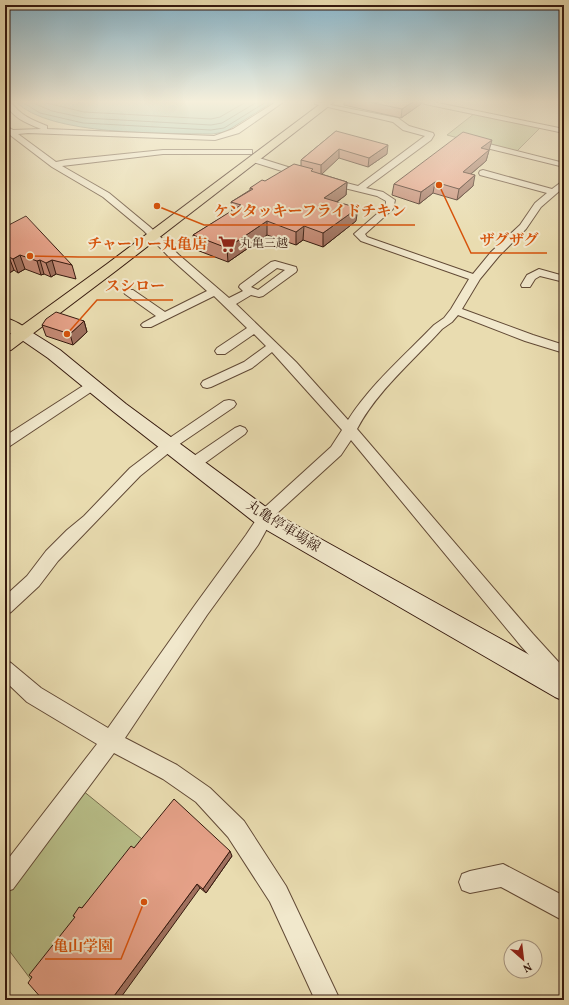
<svg xmlns="http://www.w3.org/2000/svg" width="569" height="1005" font-family="Vollkorn,'Noto Serif JP',serif">
	<style>
		.green { fill: #b9c08a; stroke: #776c4c }
		.water { fill: #98bca7; stroke: #707b6a }
		.lines { fill: none; stroke-linecap: round; stroke-linejoin: round }
		.shore { stroke: #666a5a; stroke-width: 1 }
		.minor-casing { stroke: #624a36; stroke-width: 2 }
		.secondary-casing { stroke: #35190e; stroke-width: 2 }
		.primary-casing { stroke: #35190e; stroke-width: 2 }
		.trunk-casing { stroke: #35190e; stroke-width: 2 }
		.minor { fill: #f1e8cc; fill-rule: evenodd }
		.secondary { fill: #f1e8cc; fill-rule: evenodd }
		.primary { fill: #e9dcb0; fill-rule: evenodd }
		.trunk { fill: #e9dcb0; fill-rule: evenodd }
		.wall { fill: #c58a75; stroke: #35190e }
		.shaded-wall { fill: #a0715f; stroke: #35190e }
		.building { fill: #e5a188; stroke: #35190e }
		.labels { text-anchor: middle; dominant-baseline: central; stroke-width: 4; stroke-linejoin: round; paint-order: stroke }
		.far-poi-label { font-size: 12px; fill: #35190e; stroke: #f1e8cc; text-anchor: start }
		.street-label { font-size: 14px; fill: #35190e; stroke: #f1e8cc }
		.leader { fill: none; stroke: #d6530c; stroke-width: 1.5 }
		.callout-dot { fill: #d6530c; stroke: #f1e8cc; stroke-width: 1.5 }
		.callout-label { font-size: 15px; text-anchor: middle; font-weight: bold; fill: #d6530c; stroke: #f1e8cc; stroke-width: 4; stroke-linejoin: round; paint-order: stroke }
	</style>
	<rect width="100%" height="100%" fill="#e9dcb0"/>
	<filter id="stains"><feTurbulence type="fractalNoise" baseFrequency=".005" numOctaves="4"/><feColorMatrix values="0 0 0 0 .2 0 0 0 0 .09 0 0 0 0 .02 0 0 0 .5 -.17"/></filter>
	<radialGradient id="worn" r=".72"><stop offset=".6" stop-color="#630" stop-opacity="0"/><stop offset="1" stop-color="#630" stop-opacity=".3"/></radialGradient>
	<!-- green -->
	<path class="green" d="M475,113L541,127L515,153L447,135Z
		M82,790L142,839L32,981L5,945V890Z"/>
	<!-- water -->
	<path class="water" d="M16,102H273L225,132L212,134C164,133 50,136 16,102Z"/>
	<g class="lines">
		<!-- shore -->
		<path class="shore" d="M22,102L40,113L83,123L211,130L224,128L266,102
			M31,102L52,111L85,118L211,125L222,123L257,102
			M42,102L84,112L211,119L220,117L246,102"/>
		<!-- minor casing -->
		<g class="minor-casing">
			<path id="minor" d="M5,102H11C20,115 32,120 47,126V129L214,136L233,129L276,102H283L282,103L239,133L215,140L28,133L18,134L56,162L66,160L163,150H252V154H163L62,166L109,193L150,227L179,255L229,298L243,291L239,287L240,285L271,262L275,261L296,267L297,270L296,272L263,296L259,297L251,295L236,304L296,362L348,420C371,384 405,355 434,325L444,318L451,309L469,279L361,241L354,234L386,206V201L377,196L324,183L323,181L327,178L358,186L425,136L403,130L393,122L315,104V102L398,118L409,126L433,133L434,135L431,140L366,188L383,192L395,200L393,209L365,234L367,237L473,274L491,252L520,225L535,203L547,193L480,175L479,173L480,171L483,170L552,189L564,180V187L541,207L526,229L499,256L480,279L462,309L533,335L564,345V353L525,341L458,315L452,322L442,329C413,361 377,391 357,429L533,634L564,668V690L557,687L521,646L351,440L341,455L274,516L258,545L207,615L125,738L177,765L210,788L244,821L286,886L340,1000H315L270,902L228,837L196,802L163,779L114,753L13,889L5,892V863L97,744L27,702L5,681V660L11,663L41,688L108,728L195,605L246,535L264,508L331,447L342,430L272,352L252,368L211,387L207,388L203,387L201,384L203,381L244,362L266,346L254,334L225,354H217L215,351L217,348L247,328L214,296L151,327H143L141,325L143,323L156,316L125,294L124,292L125,290H133L165,312L207,291L171,259L144,231L103,197L52,167L10,135H5V126L13,130L41,129C26,123 11,117 5,102ZM277,268L285,270L258,290L251,287Z
				M422,102H433L564,129V133L425,104Z
				M470,140H473L564,163V167L470,144Z
				M250,157H256L307,173L308,175L304,178L301,177L250,161Z
				M539,269L564,276V282L540,276L535,279L530,287H522L521,285L527,275Z
				M93,381L97,382L99,385L97,388L10,446L5,448V436L89,382Z
				M229,400L234,401L236,404L234,407L181,443L140,476L58,561L39,586L11,612L5,615V596L27,576L46,551L67,530L84,516L130,468L171,437L224,401Z
				M240,426L245,428L247,431L245,434L198,468L193,469L188,468L186,464L188,460L235,428Z
				M503,864L564,896V921L501,887L470,893L462,890L459,882L462,874L470,871Z"/>
		</g>
		<!-- secondary casing -->
		<g class="secondary-casing">
			<path id="secondary" d="M22,328L28,330L60,350L126,404L274,513L564,674V701L555,697L258,525L114,412L48,358L16,336L14,333L16,330Z"/>
		</g>
		<!-- primary casing -->
		<g class="primary-casing">
			<path id="primary" d="M5,318C14,320 25,326 31,333L28,337C19,339 13,335 5,330Z"/>
		</g>
		<!-- trunk casing -->
		<g class="trunk-casing">
			<path id="trunk" d="M323,102H334L117,270L11,350L5,351V338L107,264Z"/>
		</g>
		<!-- minor -->
		<use href="#minor" class="minor"/>
		<!-- secondary -->
		<use href="#secondary" class="secondary"/>
		<!-- primary -->
		<use href="#primary" class="primary"/>
		<!-- trunk -->
		<use href="#trunk" class="trunk"/>
	</g>
	<!-- wall -->
	<path class="wall" d="M344,102H421V104L401,118L344,105Z
		M336,131L387,154L368,167L339,158L321,174L347,182L346,195L337,202L356,221L323,247L303,240L296,245L267,235L228,262L194,249L193,235L232,211L231,202L250,190V188L301,166V160Z
		M489,150L486,161L471,174L473,186L457,200L433,193L419,204L392,195L394,184Z
		M5,227L72,265L76,279L56,274L51,277L44,274L41,275L25,269L18,273L14,270L5,276Z
		M84,321L87,332L73,345L46,336L42,325Z
		M134,848L232,856L206,893L200,888L82,908Z"/>
	<!-- shaded-wall -->
	<path class="shaded-wall" d="M413,102H421V104L401,118L402,109Z
		M492,140L486,161L460,183L463,172L481,148Z
		M388,145L387,154L368,167L369,158Z
		M339,149V158L321,175V165Z
		M475,175L473,186L457,200L459,189Z
		M347,182L346,195L324,211V198Z
		M435,182L433,193L419,204L421,192Z
		M358,208L356,221L323,247V233Z
		M267,221V235L228,262L227,248Z
		M304,226L303,240L296,245V232Z
		M20,255L25,269L18,273L13,259Z
		M9,257L14,270L5,276V259Z
		M40,260L44,274L41,275L37,261Z
		M52,260L56,274L51,277L46,263Z
		M84,321L87,332L73,345L70,334Z
		M230,851L232,856L206,893L203,889Z
		M197,884L200,888L119,1000H111Z"/>
	<!-- building -->
	<path class="building" d="M369,102H413L402,109Z
		M336,131L388,145L369,158L339,149L321,165L301,160Z
		M463,132L492,140L481,148L489,150L463,172L475,175L459,189L435,182L421,192L394,184Z
		M294,164L313,169L311,171L347,182L324,198L358,208L323,233L304,226L296,232L267,221L227,248L193,235L241,205L231,202L253,189L250,188L262,180L265,181Z
		M26,216L72,265L52,260L46,263L40,260L37,261L20,255L13,259L9,257L5,259V227Z
		M56,312L84,321L70,334L42,325L46,319Z
		M174,799L230,851L203,889L197,884L111,1000H43L28,983L32,977L29,975L75,917L73,916L79,907L82,908L131,846L134,848Z"/>
	<!-- sky -->
	<linearGradient id="sky" x2="0" y2="1"><stop stop-color="#88b7ce"/><stop offset="0.42" stop-color="#f5efdb"/><stop offset="1" stop-color="#f5efdb" stop-opacity="0"/></linearGradient>
	<rect width="569" height="242" fill="url(#sky)"/>
	<!-- icons -->
	<defs>
		<g id="supermarket-bare" transform="scale(1.38)"><path d="M-6-5.5h2.5l.6 2H6L4.5 2H-2.5L-4.4-4H-6ZM-1.5 3.2a1.3 1.3 0 1 0 .1 0ZM3 3.2a1.3 1.3 0 1 0 .1 0Z" fill="#8f2418" stroke="#f1e8cc" stroke-width="2.5" paint-order="stroke"/></g>
	</defs>
	<g fill-rule="evenodd">
		<use href="#supermarket-bare" x="227" y="244"/>
	</g>
	<g class="labels">
		<!-- far-poi labels -->
		<g class="far-poi-label">
			<text x="240" y="244">丸亀三越</text>
		</g>
		<!-- street labels -->
		<g class="street-label">
			<text transform="translate(283 527) rotate(32)">丸亀停車場線</text>
		</g>
	</g>
	<!-- callouts -->
	<path class="leader" d="M157 206L204 225H415M439 185L471 253H547M30 256L79 257H215M67 334L97 300H173M144 902L121 959H45"/>
	<g class="callout-dot">
		<circle cx="157" cy="206" r="4"/>
		<circle cx="439" cy="185" r="4"/>
		<circle cx="30" cy="256" r="4"/>
		<circle cx="67" cy="334" r="4"/>
		<circle cx="144" cy="902" r="4"/>
	</g>
	<g class="callout-label">
		<text x="310" y="216">ケンタッキーフライドチキン</text>
		<text x="509" y="245">ザグザグ</text>
		<text x="147" y="249">チャーリー丸亀店</text>
		<text x="135" y="291">スシロー</text>
		<text x="83" y="951">亀山学園</text>
	</g>
	<!-- margin -->
	<rect width="569" height="1005" fill="none" stroke="#e9dcb0" stroke-width="20"/>
	<rect x="6" y="6" width="557" height="993" fill="none" stroke="#35190e" stroke-width="2"/>
	<rect x="10" y="10" width="549" height="985" fill="none" stroke="#35190e"/>
	<!-- north arrow -->
	<g transform="translate(523 959) rotate(152)"><circle r="19" fill="#f1e8cc" stroke="#a69580"/>
	<path d="M0-3L7 15L0 10L-7 15Z" fill="#8f2418"/>
	<text y="-6" font-size="11" font-weight="bold" text-anchor="middle" fill="#35190e">N</text>
	</g>
	<rect width="100%" height="100%" filter="url(#stains)"/>
	<rect width="100%" height="100%" fill="url(#worn)"/>
</svg>
